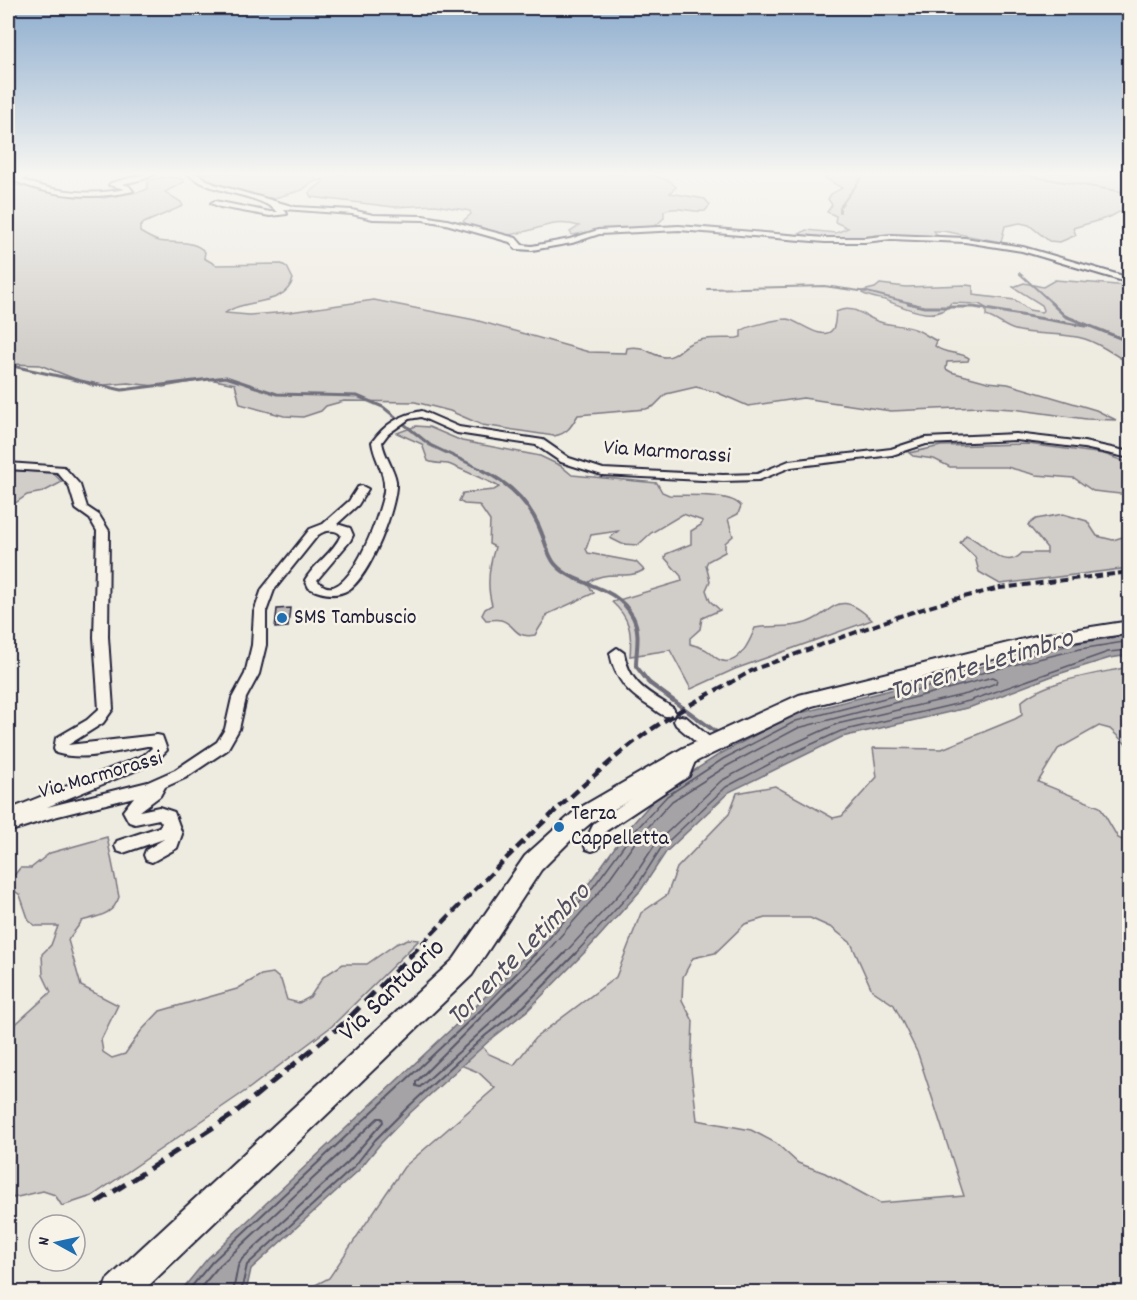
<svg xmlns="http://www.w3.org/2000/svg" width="1137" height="1300" font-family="Dekko,sans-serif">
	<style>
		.green { fill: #d1cdc9; stroke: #7a7882; stroke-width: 1.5; fill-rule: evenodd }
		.water { fill: #a6a3a6; stroke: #716f7b; stroke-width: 1.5 }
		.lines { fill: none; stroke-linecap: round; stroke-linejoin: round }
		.shore-far1 { stroke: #575666; stroke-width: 1.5 }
		.shore { stroke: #575666; stroke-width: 2 }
		.stream-far3 { stroke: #716f7b; stroke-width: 2 }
		.stream-far2 { stroke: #716f7b; stroke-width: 3 }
		.stream-far1 { stroke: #716f7b; stroke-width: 4 }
		.stream { stroke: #716f7b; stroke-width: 4.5 }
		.building { fill: #bbb8b7; stroke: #22223b; stroke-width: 1.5 }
		.street-casing { stroke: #22223b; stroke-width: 4 }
		.secondary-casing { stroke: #22223b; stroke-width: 4 }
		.street { fill: #f7f3e8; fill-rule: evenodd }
		.secondary { fill: #f7f3e8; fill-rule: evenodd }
		.rail-far2 { stroke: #22223b; stroke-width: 4; stroke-dasharray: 8 4; stroke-linecap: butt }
		.rail-far1 { stroke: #22223b; stroke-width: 4.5; stroke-dasharray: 10 5; stroke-linecap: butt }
		.rail { stroke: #22223b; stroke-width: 5; stroke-dasharray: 14 7; stroke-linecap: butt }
		.poi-dot { fill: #1f6fb2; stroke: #f7f3e8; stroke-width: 2 }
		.labels { text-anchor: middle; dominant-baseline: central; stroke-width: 5; stroke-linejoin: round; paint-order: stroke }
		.street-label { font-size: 22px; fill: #22223b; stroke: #f7f3e8 }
		.poi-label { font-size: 22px; fill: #22223b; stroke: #f7f3e8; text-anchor: start }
		.near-street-label { font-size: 27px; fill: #22223b; stroke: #f7f3e8 }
		.near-water-label { font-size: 28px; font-style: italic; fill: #504f60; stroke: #f7f3e8 }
	</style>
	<rect width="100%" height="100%" fill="#eeebe1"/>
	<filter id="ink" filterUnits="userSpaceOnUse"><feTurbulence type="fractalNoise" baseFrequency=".0167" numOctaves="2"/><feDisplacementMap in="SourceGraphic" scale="12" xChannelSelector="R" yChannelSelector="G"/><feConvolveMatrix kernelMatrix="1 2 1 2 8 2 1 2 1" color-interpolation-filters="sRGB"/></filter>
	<g filter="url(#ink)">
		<!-- green -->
		<path class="green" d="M8,173H24L17,178L16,185L104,198L143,191L147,189L148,181C161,177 171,175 184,180V182L165,192L181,202L183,206L144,223L140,227V232C145,235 152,239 158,241C173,244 194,239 205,252L204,258L216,265L282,264L287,267L293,279C285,307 245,298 225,313L249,315L290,312L374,300L475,320L589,352L626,353L627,348C643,344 650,355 664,357C675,358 680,349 689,344C702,336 722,339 737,338L741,337V331C747,326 778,319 787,319C798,320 822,342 832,330C836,326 835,317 836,312C853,303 866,318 880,322C892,326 906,325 917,330C924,333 930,338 937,341L935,346C945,355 959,351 969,358L968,361L947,362L946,369L951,372L988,382L1008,384L1096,410L1116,420L1086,419L1013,409L979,407L891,411L803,398L748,406L716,392L696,387L666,394L654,406L646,409L578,415C571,427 567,434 554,436L482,425L450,411L415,402L344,401L326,406L321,411L303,417L284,416L240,404L235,384L209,379L163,387L128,383L93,386L40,365L8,364Z
			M200,173H647L670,181L676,187L670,193L705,199L710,205L705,211C691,213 677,205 664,211V218L653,228L601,230L572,235L570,232L579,226C552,217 532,234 506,235C495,235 476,230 466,224L463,221L471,214L470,211L436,205L394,207L311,197L309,193L323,182L322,180C311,181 310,185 302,190C299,191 278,197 275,198C258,199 212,185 200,173Z
			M825,173H1129V215L1119,212L1110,217L1073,228L1076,235L1060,242L1049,241L1029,225L1020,223L1005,226L1001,242L943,231H934L937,235L934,237L879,235L839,240L800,237L798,235L806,230L836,233L848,228L835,222L836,216L827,212L832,205L828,199L831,194L842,188L825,178Z
			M1055,280L1129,286V363C1114,355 1101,344 1085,339C1062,332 1037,336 1015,330C1004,327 997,319 986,316V308L979,304L951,303C937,325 902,306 885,300C877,298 869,297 862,293V291L875,288L880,284L906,287L966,285L973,286V295L1015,300L1029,310L1041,312L1044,310L1042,305L1013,287L1024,283L1043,287Z
			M416,426L429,427L462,441L540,456L561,466L572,475L657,483L662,492L669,495C686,496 730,492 741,506L738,514L728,519L733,536L725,543V552L708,561L706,565L710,581L706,590L710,601L720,610L702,618L700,629L690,638V644C696,646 703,647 708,651C712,654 715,658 720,660C738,668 750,641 755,628C771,625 787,628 802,624C833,617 835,584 872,620L735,669L691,689L670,650L630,656C632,632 630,618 612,602L682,581L681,576L665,558L666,554L691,544V531L701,525L703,521L683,514L651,533L638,545L622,544L610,538L618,531L591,535L586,549L588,553L636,562L644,570C626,581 604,568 587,584L594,593L548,614L535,635C513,639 516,624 501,620C497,619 491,620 486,620L482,615L485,609L492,605C486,585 489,566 495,547L489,544L490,521L479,505L464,504L459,501L463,493L494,490L499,487C497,485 454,466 448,464C441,463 435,464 428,461L422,444L397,433Z
			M1028,444L1104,454L1129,463V495L1093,491L1074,478L1036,475L1007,467H950L934,459L913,456L909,453L941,446Z
			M8,470L53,473L62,482L43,492L27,495L8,508Z
			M1063,514L1087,521L1097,536L1113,540L1129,535V568L1000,584L979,572L975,557L960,543L966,535C983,541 1004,573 1022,553H1047V548L1028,525L1036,519Z
			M1129,667V747L1110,729L1099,726L1058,749L1038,782L1100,807L1118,838L1129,843L1130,1136L1128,1137L1130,1147L1129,1292H302L329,1278L404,1167L495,1088L478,1072L453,1062L474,1038L489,1054L514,1065L535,1038L616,977L641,913L667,895L677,868L729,814L737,793L775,786L833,818L842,816L877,777L873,748L942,749L1015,719L1022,715L1021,702C1045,680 1097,674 1129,667ZM765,918H810L832,928L851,943L872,990L894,1005L918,1054L964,1196L880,1203L825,1173L798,1163L776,1143L751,1130L697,1120L691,1069L693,1021L682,1000L683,977L693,958L715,953L745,924Z
			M107,837L119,897C113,915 99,916 82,921L68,940L81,986L118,1005L101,1040L103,1052L112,1058L125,1054L141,1031L160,1011L237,989L261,975L273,973L281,980L287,1000L299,1003L310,997L323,977L343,964H367L396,944L408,939L419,940L332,1026L247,1090L92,1196L62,1206L55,1195L43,1191L13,1198L8,1176V1031L51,992L43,975L42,954L51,945L58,926H36L29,921L20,895L8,886V883L20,868H31L50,853Z"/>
		<!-- water -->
		<path class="water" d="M1129,635V655L1110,658L1055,675L971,707L842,737L729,792L666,852L641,890L586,951L528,1010L490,1040L411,1112L380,1144L358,1171L251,1269L246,1292H180L208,1258L478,1004L526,955L590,882L628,829L662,791L720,754L793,715L1007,660L1079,643Z"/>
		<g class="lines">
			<!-- shore-far1 -->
			<path class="shore-far1" d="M535,955L594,886L633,833L667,796L723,759L796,721L1009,666L1080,649L1130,641
				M544,955L601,890L639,837L672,801L727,766L798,728L993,677L997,679L996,683L967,694L837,724L775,752L721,781L656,843L631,881L563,955
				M574,955L637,886L661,848L726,787L779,759L841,731L969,701L1108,652L1130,650"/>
			<!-- shore -->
			<path class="shore" d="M545,953L416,1082V1086L420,1087C469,1042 519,1000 565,953
				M187,1292L212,1262L483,1008L536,953
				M197,1292L218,1267L378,1118H382L383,1122L348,1162L242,1259L238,1266L233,1292
				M241,1292L247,1265L354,1167L375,1140L407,1108L486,1035L524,1006L576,953"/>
			<!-- stream-far3 -->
			<path class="stream-far3" d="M392,173H438
				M1011,173L1130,193
				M840,212V207L865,173
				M1019,273L1053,304
				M707,289L824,286L867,292L914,304"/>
			<!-- stream-far2 -->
			<path class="stream-far2" d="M908,303L924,307H974L1085,326
				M1051,303L1065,316L1130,342
				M8,365L122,390L226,377L277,394L357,396L383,407L430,445L485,471"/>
			<!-- stream-far1 -->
			<path class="stream-far1" d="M482,470C511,484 531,504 542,534C546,544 548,556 555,564C576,588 614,582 633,617C641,633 636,649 636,666L650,684"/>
			<!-- stream -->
			<path class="stream" d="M648,682L720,735"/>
		</g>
		<!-- building -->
		<path class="building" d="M290,608L288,627L275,628L277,609Z"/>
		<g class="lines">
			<!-- street casing -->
			<g class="street-casing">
				<path id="street" d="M24,173H32L22,180C53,192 93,196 125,189L109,185L111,183L149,173H158L144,179L122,184L129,186L133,191C95,200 51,197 15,181V179Z
					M187,173H195L214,184L295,207L352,210L373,215L423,216L447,220L516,238L522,245L532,246L570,239L598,230L679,226L825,238H865L891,235L965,238L1023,247L1130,278V283L1022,251L965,242L891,239L865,242H825L679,230L599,234L572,243L532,250L516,249L510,242L446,224L423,220L373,219L352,214L284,209L287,214L270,216L220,207L211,203L215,201L270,212H278C254,191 213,196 187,173Z
					M422,411L459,427L543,440L569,458L603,469L723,475L757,474L789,461L891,449L925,438L1016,434L1084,442L1130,452V458L1084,448L1016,440L926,444L892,455L791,467L759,480L723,481L602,475L561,462L536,445L457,433L421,417L409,419L388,434L382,442C384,456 394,468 396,481C398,505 370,577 348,590C336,597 321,594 309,588L305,580C315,563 333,553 341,535C336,529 325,530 318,535L274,590L266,612V645L259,674L246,698L239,729L227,750L185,778L165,787L160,796L140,811L159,807L174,812L182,834L177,848L152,862L146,860L144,855L146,850L164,839L123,853L117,851L115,846L117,841L159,827L162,823L159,819L135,824L129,822L123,811L134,797L54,817L8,832V810L144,755L152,748L151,746H147C118,751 85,762 56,753L54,749L56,738L87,720L99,709L94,637L97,531L90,519L76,509L69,486L57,472L8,469V463L64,467L80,485L87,507L99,515L109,531L108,637L113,709L103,723L68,745L157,735L162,736L167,750L154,763L47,807L148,782L175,770L217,742L225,729L232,698L245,674L252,645L254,612L262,589L310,529L323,524L349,501L358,487L362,486L368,489L358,505L337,524L350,528L353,535L350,541L317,580C346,616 382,509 384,491C386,473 374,459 372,442C385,424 400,415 422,411Z
					M617,648L624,653C630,685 648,692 673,708L675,712L673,716C664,718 659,713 652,708C629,694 615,680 610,653Z
					M681,716L686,717L714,741L716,745L714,749H704L676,725L674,721L676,717Z
					M691,748L696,750L698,754L689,776L606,831L598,849L592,851L586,849L584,844L594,823L678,768L686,750Z"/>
			</g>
			<!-- secondary casing -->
			<g class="secondary-casing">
				<path id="secondary" d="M1130,621V633L1040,647L812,706L699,760L592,822L572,839L541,870L472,975L142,1292H103L107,1280L454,959L525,856L576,810L683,748L799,695L1040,635Z"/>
			</g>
			<!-- street -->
			<use href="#street" class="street"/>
			<!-- secondary -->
			<use href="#secondary" class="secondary"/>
			<!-- rail-far2 -->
			<path class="rail-far2" d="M728,684L755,669L900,616L955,599L1000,588L1130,572"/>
			<!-- rail-far1 -->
			<path class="rail-far1" d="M411,955C480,885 547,814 623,751C655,724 694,702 731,682"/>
			<!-- rail -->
			<path class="rail" d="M96,1203L231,1116L343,1024L413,953"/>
		</g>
	</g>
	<!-- sky -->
	<linearGradient id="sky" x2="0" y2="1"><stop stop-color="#8dadce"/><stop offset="0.49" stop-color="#f7f6f2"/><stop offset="1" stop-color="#f7f6f2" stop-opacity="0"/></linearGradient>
	<rect width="1137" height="355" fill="url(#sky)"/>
	<!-- markers -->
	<g class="poi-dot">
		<circle cx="282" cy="618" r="6"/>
		<circle cx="559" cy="827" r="6"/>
	</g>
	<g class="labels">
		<!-- street labels -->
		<g class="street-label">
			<text transform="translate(667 453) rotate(4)">Via Marmorassi</text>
			<text transform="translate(101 776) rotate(-16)">Via Marmorassi</text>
		</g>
		<!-- poi labels -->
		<g class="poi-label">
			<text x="294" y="618">SMS Tambuscio</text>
			<text x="571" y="814">Terza<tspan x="571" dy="25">Cappelletta</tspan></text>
		</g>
		<!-- near-street labels -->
		<g class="near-street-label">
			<text transform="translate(393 991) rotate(-44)">Via Santuario</text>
		</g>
		<!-- near-water labels -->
		<g class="near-water-label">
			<text transform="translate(982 667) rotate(-17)">Torrente Letimbro</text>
			<text transform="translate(520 956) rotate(-45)">Torrente Letimbro</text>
		</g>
	</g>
	<!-- margin -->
	<rect width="1137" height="1300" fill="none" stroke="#f7f3e8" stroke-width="30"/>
	<rect x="15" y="15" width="1107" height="1270" fill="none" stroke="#22223b" stroke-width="2" filter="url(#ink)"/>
	<!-- north arrow -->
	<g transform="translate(57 1243) rotate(278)"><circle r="28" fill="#f7f3e8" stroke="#a29fa3" stroke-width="1.5"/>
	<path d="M0-4.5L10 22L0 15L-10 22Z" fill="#1f6fb2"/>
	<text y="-9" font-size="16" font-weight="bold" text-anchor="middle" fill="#22223b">N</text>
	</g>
</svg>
